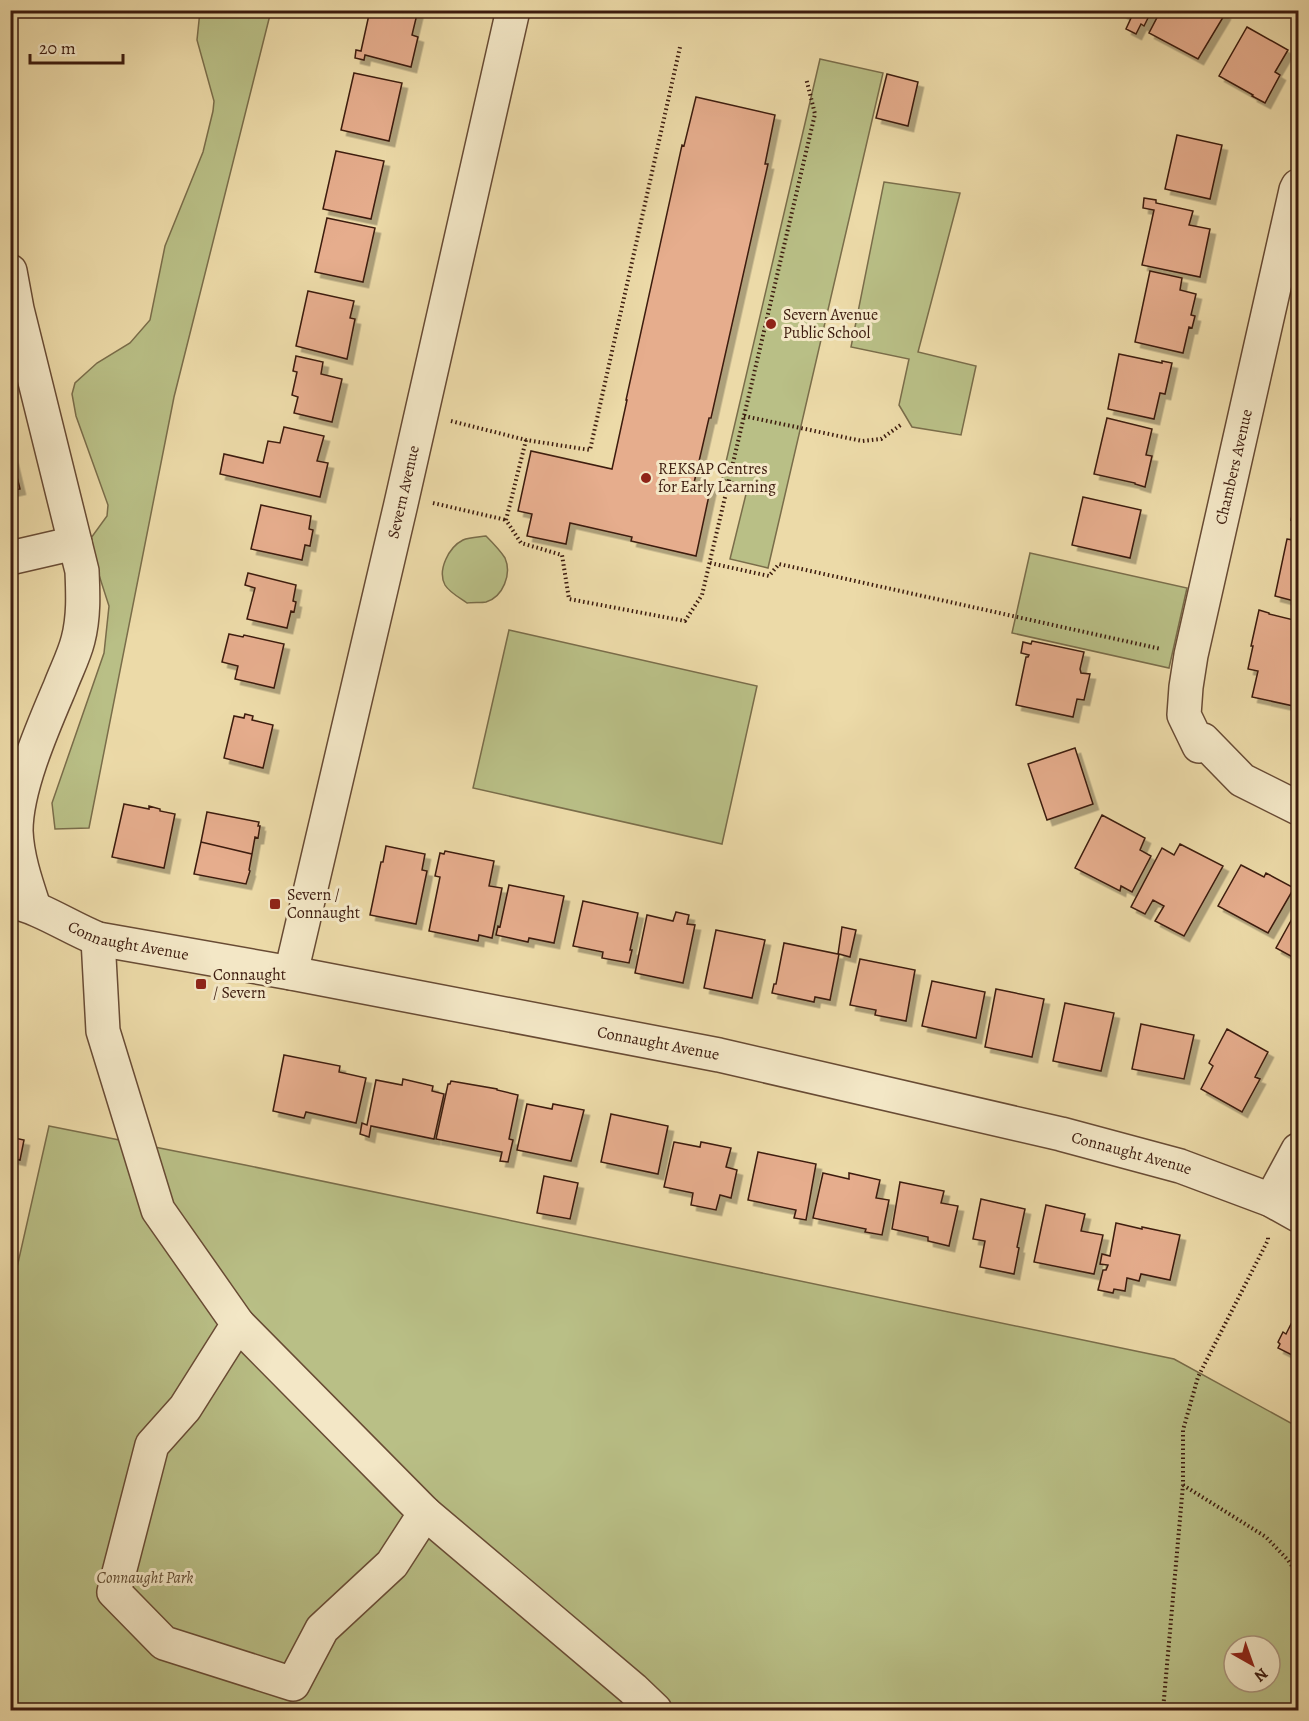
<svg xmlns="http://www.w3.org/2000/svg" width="1309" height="1721" font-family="Alegreya,serif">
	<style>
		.green { fill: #b9bf86; stroke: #7a6d4a; stroke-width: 1.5; fill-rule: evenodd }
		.building { fill: #e6ad8d; stroke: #3c1b0e; stroke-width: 1.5; filter: url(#shadow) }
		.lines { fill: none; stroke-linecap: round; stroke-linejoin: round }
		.minor-casing { stroke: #684b34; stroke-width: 36 }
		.path { stroke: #3c1b0e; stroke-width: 4; stroke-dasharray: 1.5 3; stroke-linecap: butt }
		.minor { stroke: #f3e7c6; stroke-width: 33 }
		.poi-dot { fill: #8f2418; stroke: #f3e7c6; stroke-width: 2 }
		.labels { text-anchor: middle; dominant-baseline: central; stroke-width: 6; stroke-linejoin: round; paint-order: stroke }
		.poi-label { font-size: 16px; fill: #3c1b0e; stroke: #f3e7c6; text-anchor: start }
		.street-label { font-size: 16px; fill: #3c1b0e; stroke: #f3e7c6 }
		.park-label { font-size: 16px; font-style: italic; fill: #624c32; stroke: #f3e7c6 }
	</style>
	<defs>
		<filter id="shadow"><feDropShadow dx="5.5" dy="5.5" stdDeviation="0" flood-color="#0004"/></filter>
	</defs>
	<rect width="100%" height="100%" fill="#ecdaa8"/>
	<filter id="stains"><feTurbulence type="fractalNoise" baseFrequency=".00333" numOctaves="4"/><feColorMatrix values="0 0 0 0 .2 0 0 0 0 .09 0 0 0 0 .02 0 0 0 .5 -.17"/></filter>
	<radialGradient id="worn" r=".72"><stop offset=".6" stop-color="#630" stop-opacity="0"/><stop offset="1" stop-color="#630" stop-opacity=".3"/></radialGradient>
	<!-- green -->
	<path class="green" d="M200,11H271L174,397L89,828L55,829L52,803L104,653L109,606L99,575L89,554L91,538L107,516L108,505L76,416L72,394L75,383L97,363L130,343L150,320L165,246L203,152L213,111L214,101L197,40Z
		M820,59L883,73L768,568L730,559L748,486L722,479Z
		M884,182L960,193L918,352L976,366L961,435L912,427L899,405L909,359L851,347Z
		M486,536C493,543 500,550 505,558C512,574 503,597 486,602C481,603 473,602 467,603C460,598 449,592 445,585C437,570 449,547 463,540C469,537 479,537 486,536Z
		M1030,553L1187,588L1169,668L1012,633Z
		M509,630L757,686L722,844L473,788Z
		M49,1126L245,1165L1174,1359L1298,1427V1710H11V1294ZM1234,1646H1270V1682H1234Z"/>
	<!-- building -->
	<path class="building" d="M370,10H418L412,35L418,37L411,67L365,55L364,60L355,58L356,50L361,51Z
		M1117,10H1152L1144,26L1141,24L1136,34L1126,29L1131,18Z
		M1161,10H1218L1225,14L1198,59L1149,33Z
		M1247,27L1288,50L1275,72L1280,75L1265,103L1252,96L1253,95L1219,76Z
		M354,73L402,83L389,141L341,130Z
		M887,74L918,82L908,126L876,118Z
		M696,97L775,115L765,164H768L711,418H709L694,483L711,486L696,556L631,541L632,537L570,523L566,544L527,536L532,514L518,511L531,451L612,469L627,400H626L682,145L684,146Z
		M1177,135L1222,145L1210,199L1165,189Z
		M336,151L384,161L371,219L323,209Z
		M1144,198L1156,200V203L1193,211L1189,225L1210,229L1200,277L1142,265L1154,210L1143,208Z
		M327,218L375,228L363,282L315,272Z
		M1150,271L1182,278L1180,290L1196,294L1191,315L1195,316L1192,328L1189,327L1183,353L1135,342Z
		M308,291L354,301L350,318L355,319L347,359L296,346Z
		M1119,354L1162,363V361L1172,363L1165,394L1160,393L1154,419L1108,409Z
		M296,356L323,362L321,374L342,379L332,422L294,413L298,397L292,395L297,372L293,371Z
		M1107,418L1152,429L1146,455L1152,456L1145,487L1135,484V483L1094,474Z
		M284,427L324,436L317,461L328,463L320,497L220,474L224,454L263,463L268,441L280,443Z
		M10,448L20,489L10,491Z
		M1298,489V521L1291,520Z
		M1083,497L1141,510L1130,558L1072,545Z
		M261,505L311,516L309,529L313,530L310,546L305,545L302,560L251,549Z
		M1287,539L1298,541V602L1275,596Z
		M248,573L296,585L293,601L296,602L294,612L291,611L287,628L247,619L255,588L245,585Z
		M1259,610L1269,613V614L1298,621V707L1252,697L1258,671L1248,669L1253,646H1251Z
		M229,634L243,637L244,635L284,644L274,688L235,679L238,666L222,662Z
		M1032,641L1084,652L1080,669L1081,673L1090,674L1084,700L1077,699L1073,717L1016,705L1026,657H1028L1029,655L1021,653L1023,642L1031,644Z
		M245,714L253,716L252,720L273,725L263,768L224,758L234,716L244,718Z
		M1075,748L1093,804L1047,820L1028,764Z
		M124,804L149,809V806L160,809V811L175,814L164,868L112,857Z
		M207,812L259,822L258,826H260L258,838L255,837L252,854L201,842Z
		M1102,815L1145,838L1140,850L1151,856L1132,892L1121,886L1120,891L1075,868Z
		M201,842L252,854L249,870L250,871L246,884L194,874Z
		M1180,844L1223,866L1184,936L1155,921L1164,906L1153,900L1145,914L1131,907L1162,848L1174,855Z
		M386,846L425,854L422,870L427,871L416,924L370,915L381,862H383Z
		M445,851L494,861L489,886L502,888L492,938L479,935L478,941L429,931L440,877L435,876L440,853L444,854Z
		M1241,865L1264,877L1266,873L1294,888L1268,933L1218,906Z
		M509,885L564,896L554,943L529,938L528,942L496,935L498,926L500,927Z
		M583,901L638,913L630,950H632L629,963L602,958L603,952L573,946Z
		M1298,908V960L1276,948Z
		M676,912L689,915L687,924L695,925L683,983L635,973L647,915L673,921Z
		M842,927L856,930L850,957L839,954L830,1000L815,997L814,1002L772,993L774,984H776L784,943L838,954Z
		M716,930L765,940L752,998L704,988Z
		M860,959L915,970L906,1021L875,1015L876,1010L850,1005Z
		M932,981L985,992L976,1038L922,1026Z
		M996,989L1044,999L1032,1057L985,1047Z
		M1065,1003L1114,1013L1101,1071L1053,1061Z
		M1141,1024L1194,1035L1184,1079L1132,1069Z
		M1227,1029L1268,1052L1255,1077L1260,1079L1242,1112L1201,1089L1213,1066L1209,1063Z
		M284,1055L340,1066L339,1072L366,1078L356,1123L306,1112L304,1118L273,1111Z
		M403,1079L433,1086L432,1091L444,1094L434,1139L371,1126L369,1137L360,1134L362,1123L367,1125L376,1080L402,1085Z
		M451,1081L497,1089V1090L518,1095L509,1139L513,1140L508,1162L500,1161L502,1152L436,1139L448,1084H450Z
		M527,1104L552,1109L553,1104L584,1110L571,1161L517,1150Z
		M611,1114L668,1126L658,1174L601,1162Z
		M10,1137L24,1140L20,1160L10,1158Z
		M674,1142L700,1147L701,1142L731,1148L726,1167L737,1170L731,1198L720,1195L716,1210L691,1205L693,1193L664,1187Z
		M758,1152L816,1164L806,1220L794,1218L796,1210L748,1200Z
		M823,1173L849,1179V1173L880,1180L876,1198L889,1200L882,1235L865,1232L866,1229L813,1218Z
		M544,1176L578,1183L570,1219L537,1213Z
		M900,1182L944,1191L941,1203L958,1206L949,1246L928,1241V1237L892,1229Z
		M981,1199L1025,1209L1017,1247L1019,1248L1014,1274L980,1267L985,1241L973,1239Z
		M1046,1205L1085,1214L1081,1231L1103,1235L1094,1274L1034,1262Z
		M1116,1223L1142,1229V1227L1180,1235L1170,1280L1141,1274L1139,1281L1127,1278L1125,1291L1114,1289L1113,1293L1098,1290L1103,1270H1106L1108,1265L1100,1264L1102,1254L1110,1256Z
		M1298,1310V1358L1278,1348L1280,1344L1278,1342L1283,1332L1286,1334Z"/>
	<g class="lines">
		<!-- minor casing -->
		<g class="minor-casing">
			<g id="minor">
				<path d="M1298,186L1296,190L1191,655L1186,687L1184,715L1199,746L1203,740L1242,780L1298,808"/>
				<path d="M10,271L17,309L82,571C83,594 84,617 78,640C74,656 66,671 60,687C43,727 16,788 16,831C17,857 26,883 34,907"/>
				<path d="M10,558L75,543"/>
				<path id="s1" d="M10,901C42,908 68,927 98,939L291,973L719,1055L1061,1134L1180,1166L1271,1200L1298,1215"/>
				<path d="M98,939L103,1031L158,1210L238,1324L185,1408L152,1445L114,1592L164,1643L293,1684L322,1629L392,1564L425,1513L633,1689L655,1710"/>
				<path id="s2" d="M291,973L400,508L513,10"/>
				<path d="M1271,1200L1298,1150"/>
				<path d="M238,1324L425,1513"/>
			</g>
		</g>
		<!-- path -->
		<path class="path" d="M744,416L862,441L881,439L902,424
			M451,421L526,440L590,450L680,47
			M526,440L506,520L521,543L562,555L569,599L685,621L702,595L815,114L806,78
			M433,503L506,520
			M710,563L769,576L779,564L1161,649
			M1183,1485L1266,1537L1288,1560L1298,1575
			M1163,1710L1183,1485V1430L1198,1377L1268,1240V1236"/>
		<!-- minor -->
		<use href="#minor" class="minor"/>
	</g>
	<!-- markers -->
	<g class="poi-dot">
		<circle cx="771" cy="324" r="6"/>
		<circle cx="646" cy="478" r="6"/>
		<rect x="269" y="898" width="12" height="12" rx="3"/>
		<rect x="195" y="978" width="12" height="12" rx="3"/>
	</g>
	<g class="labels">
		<!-- poi labels -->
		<g class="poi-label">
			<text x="783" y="315">Severn Avenue<tspan x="783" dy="18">Public School</tspan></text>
			<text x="658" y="469">REKSAP Centres<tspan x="658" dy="18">for Early Learning</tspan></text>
			<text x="287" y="895">Severn /<tspan x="287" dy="18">Connaught</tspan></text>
			<text x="213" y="975">Connaught<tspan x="213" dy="18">/ Severn</tspan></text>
		</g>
		<!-- street labels -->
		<g class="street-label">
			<text transform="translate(1234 467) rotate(-77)">Chambers Avenue</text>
			<text stroke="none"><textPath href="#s2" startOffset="494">Severn Avenue</textPath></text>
			<text stroke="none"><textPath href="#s1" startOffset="126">Connaught Avenue</textPath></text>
			<text stroke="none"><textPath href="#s1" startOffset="666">Connaught Avenue</textPath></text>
			<text stroke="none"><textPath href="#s1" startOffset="1152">Connaught Avenue</textPath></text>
		</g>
		<!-- park labels -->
		<g class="park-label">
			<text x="145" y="1578">Connaught Park</text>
		</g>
	</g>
	<!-- margin -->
	<rect width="1309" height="1721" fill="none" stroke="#ecdaa8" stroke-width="36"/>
	<rect x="12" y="12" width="1285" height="1697" fill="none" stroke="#3c1b0e" stroke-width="3"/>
	<rect x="18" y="18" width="1273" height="1685" fill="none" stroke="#3c1b0e" stroke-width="1.5"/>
	<!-- north arrow -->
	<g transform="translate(1252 1664) rotate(140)"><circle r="28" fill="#f3e7c6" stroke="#aa957c" stroke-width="1.5"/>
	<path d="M0-4.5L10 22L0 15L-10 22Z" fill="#8f2418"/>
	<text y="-9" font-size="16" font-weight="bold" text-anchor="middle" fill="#3c1b0e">N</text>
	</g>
	<!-- scale -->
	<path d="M30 54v9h93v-9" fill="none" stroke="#3c1b0e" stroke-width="3"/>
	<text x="39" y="54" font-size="18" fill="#3c1b0e" stroke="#f3e7c6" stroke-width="4.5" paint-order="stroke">20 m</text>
	<rect width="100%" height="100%" filter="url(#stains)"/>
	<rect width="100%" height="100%" fill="url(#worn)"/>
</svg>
